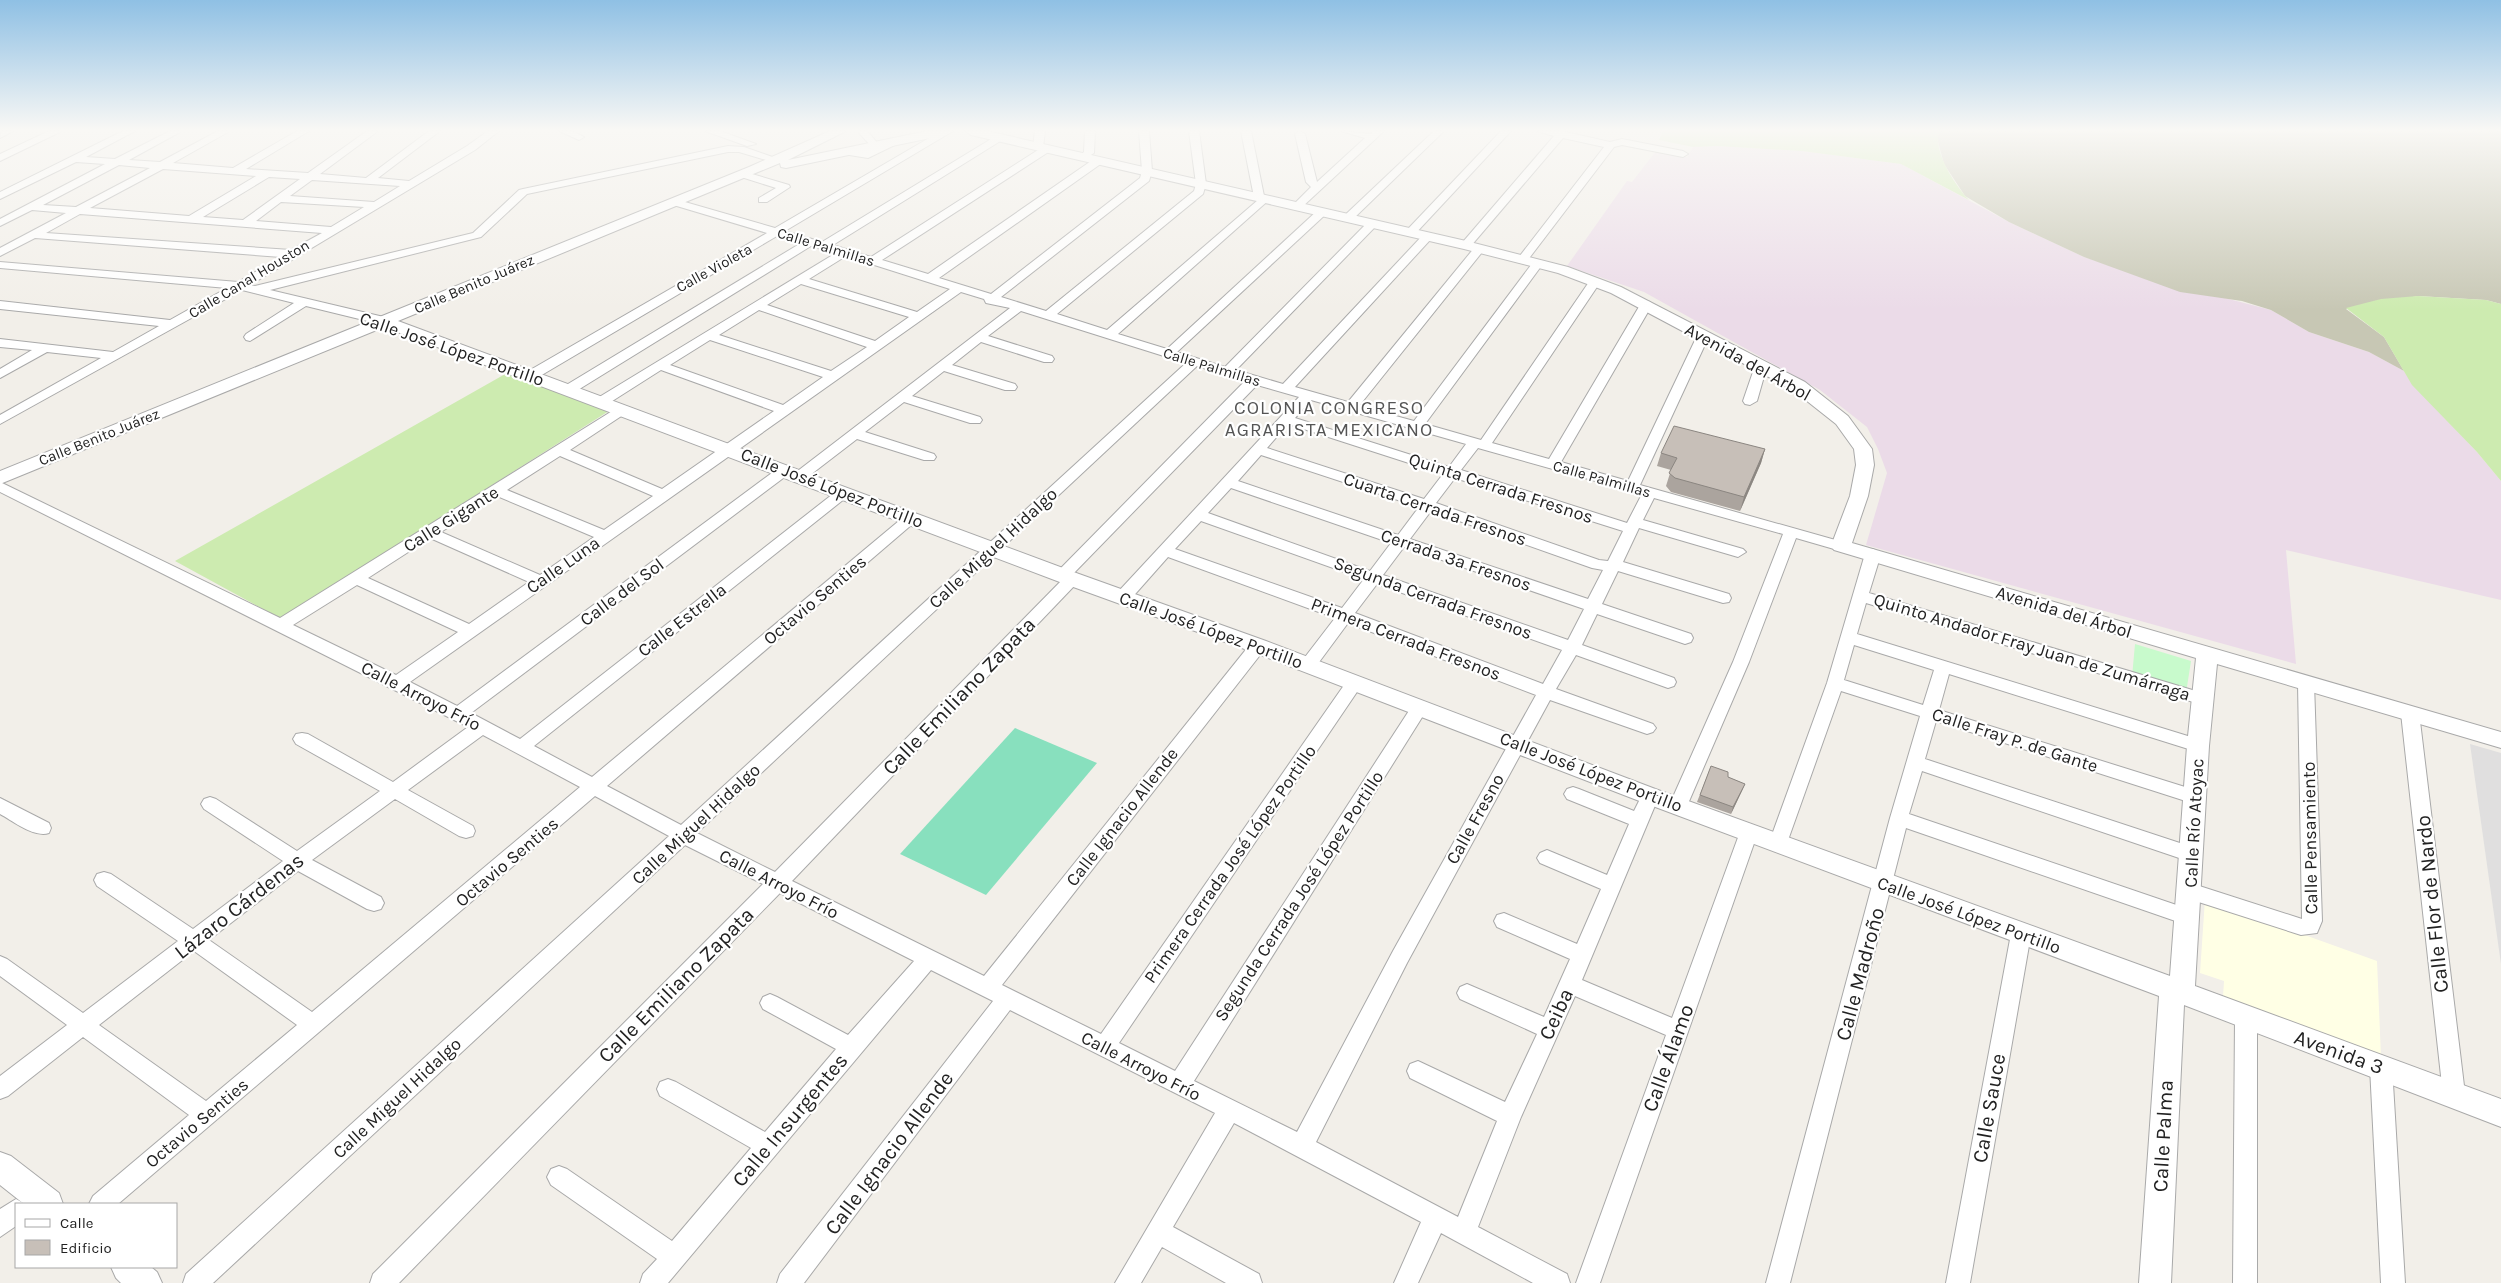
<svg xmlns="http://www.w3.org/2000/svg" width="2501" height="1283" font-family="Karla,sans-serif">
	<style>
		.residential { fill: #e0dfdf }
		.industrial { fill: #ebdbe8 }
		.education { fill: #ffffe5 }
		.construction { fill: #c7c7b4 }
		.grass { fill: #cdebb0 }
		.park { fill: #c8facc }
		.pitch { fill: #88e0be }
		.lines { fill: none; stroke-linecap: round; stroke-linejoin: round }
		.minor-casing { stroke: #a9a9a9; stroke-width: 2 }
		.tertiary-casing { stroke: #a9a9a9; stroke-width: 2 }
		.minor { fill: #fff; fill-rule: evenodd }
		.tertiary { fill: #fff; fill-rule: evenodd }
		.wall { fill: #aba49e }
		.shaded-wall { fill: #8b8681 }
		.building { fill: #c7bfb8; stroke: #8b8681 }
		.labels { text-anchor: middle; dominant-baseline: central; stroke-width: 4.5; stroke-linejoin: round; paint-order: stroke }
		.far-street-label { font-size: 15px; fill: #222; stroke: #fff }
		.street-label { font-size: 18px; fill: #222; stroke: #fff }
		.neighbourhood-label { font-size: 19px; letter-spacing: 1px; fill: #555; stroke: #fff }
		.near-street-label { font-size: 21px; fill: #222; stroke: #fff }
	</style>
	<rect width="100%" height="100%" fill="#f2efe9"/>
	<!-- residential -->
	<path class="residential" d="M2470,744L2501,753V964Z"/>
	<!-- industrial -->
	<path class="industrial" d="M1717,146L1802,151L1901,164L2009,222L2084,257L2148,278L2271,310L2309,332L2369,352L2404,371L2413,385L2477,452L2501,481V600L2286,550L2296,664L1866,545L1887,473L1878,449L1867,427L1820,390L1644,292L1567,266L1627,181L1632,182L1656,151L1687,157L1693,147Z"/>
	<!-- education -->
	<path class="education" d="M2205,899L2377,961L2381,1057L2223,997L2224,981L2200,973Z"/>
	<!-- construction -->
	<path class="construction" d="M1939,131H2501V304L2486,300L2418,296L2346,309L2384,337L2404,371L2369,352L2309,332L2271,310L2242,301L2180,292L2084,257L2009,222L1965,196L1944,164L1937,138Z"/>
	<!-- grass -->
	<path class="grass" d="M1663,131H1939C1933,152 1955,185 1969,200L1901,164L1802,151L1717,146L1693,147L1659,140Z
		M2418,296L2486,300L2501,304V481L2477,452L2412,385L2384,337L2346,308L2381,299Z
		M507,373L612,409L281,619L175,561Z"/>
	<!-- park -->
	<path class="park" d="M2135,644L2191,661L2186,693L2132,677Z"/>
	<!-- pitch -->
	<path class="pitch" d="M1015,728L1097,763L986,895L900,854Z"/>
	<g class="lines">
		<!-- minor casing -->
		<g class="minor-casing">
			<path id="minor" d="M1,131H13L0,138Z
				M49,131H62L0,161V154Z
				M123,131H135L86,157L115,159L170,131H182L129,160L160,162L218,131H230L173,163L233,168L297,131H309L246,169L308,173L367,131H378L320,174L366,178L429,131H440L378,178L409,181L467,146L488,131H499L475,150L250,285L255,286L473,233L519,190L523,189L728,146L744,147L781,160L776,163L739,152H728L527,194L481,237L270,290L388,318L390,321L384,325L306,306L250,341L246,340L244,337L246,334L294,303L242,290L0,424V415L101,358L47,352L0,378V369L32,350L0,347V339L113,352L159,326L0,309V301L170,320L227,288L0,268V262L238,282L281,257L35,238L0,256V248L66,213L32,210L0,226V219L105,164L76,162L0,199V192ZM119,165L150,168L76,207L43,205ZM163,169L256,176L189,216L90,208ZM269,177L300,179L243,220L203,217ZM312,180L400,186L374,202L290,196ZM281,202L364,207L331,227L256,221ZM80,214L322,233L291,250L46,233Z
				M559,131H572L584,137L579,140Z
				M705,131H720L756,144L747,146Z
				M857,131H867L880,146L900,137L905,140L868,158L843,154L842,152C851,146 863,153 874,149Z
				M941,131H953L785,231L822,242L996,136H1002V140L833,245L871,257L1038,150L1033,147L1035,131H1045L1043,147H1050V151L882,260L928,274L1094,159H1102V163L939,278L991,294L1140,178L1142,171L1139,131H1149L1152,171L1149,181L1001,297L1046,311L1194,191L1196,184L1189,131H1199L1206,184L1203,194L1057,314L1107,330L1258,200L1254,197L1241,131H1251L1264,196L1270,199L1118,334L1167,349L1318,210H1326V214L1177,352L1225,367L1368,222H1376V226L1236,370L1283,384L1423,235H1431V239L1295,387L1348,402L1475,247H1483V251L1359,406L1414,421L1534,261H1542V265L1425,424L1481,440L1591,279H1599L1601,281L1492,443L1549,459L1640,305L1646,301L1650,302L1652,305L1561,462L1628,481L1697,336L1703,332L1707,333L1709,336L1640,485L1846,543L1849,546L1841,551L1796,538L1749,662L1687,806L1684,811L1678,813L1672,811L1669,806L1733,662L1783,534L1654,498L1643,520L1743,549L1746,552L1738,557L1639,528L1623,562L1729,594L1731,598L1729,602L1723,603L1618,571L1602,604L1691,634L1693,638L1691,642L1685,644L1597,614L1582,645L1674,678L1676,682L1674,686L1668,688L1576,655L1556,689L1653,724L1656,728L1653,732L1647,734L1550,700L1407,963L1316,1142L1458,1217L1497,1121L1410,1078L1407,1071L1410,1064L1418,1061L1505,1102L1537,1034L1460,999L1457,993L1460,987L1467,984L1544,1017L1570,959L1497,927L1494,921L1497,915L1504,913L1577,944L1601,889L1540,863L1537,858L1540,853L1547,850L1607,875L1629,824L1567,799L1564,794L1567,789L1573,787L1579,789L1634,811L1644,791L1650,789L1656,791L1659,796L1582,980L1672,1018L1740,832L1742,827L1749,825L1756,827L1758,832L1600,1283H1576L1666,1035L1575,996L1521,1117L1478,1227L1567,1274L1570,1283H1533L1441,1233L1418,1283H1394L1421,1222L1234,1123L1173,1227L1259,1274L1262,1283H1226L1162,1247L1141,1283H1115L1215,1113L1010,1010L804,1283H777L780,1274L993,1001L931,970L668,1283H640L643,1274L657,1259L551,1185L547,1177L551,1169L559,1166L567,1169L672,1241L751,1148L660,1096L657,1089L660,1082L668,1079L676,1082L765,1132L836,1049L763,1009L760,1003L763,997L770,994L777,997L848,1035L914,961L780,893L399,1283H370L373,1274L763,884L685,845L213,1283H183L186,1274L669,836L595,796L118,1204H89L93,1196L189,1115L83,1037L8,1096L0,1099V1076L67,1025L0,976V956L7,959L83,1013L178,941L97,886L94,880L97,874L104,872L111,874L193,929L283,861L204,809L201,804L204,799L210,797L216,799L297,851L380,791L296,744L293,739L296,734L302,733L308,734L393,782L468,727L0,492V482L280,618L617,408L622,407L629,411L570,450L662,489L774,411L661,370L606,405H596L594,402L596,399L836,253L811,246L573,393H563L561,390L563,387L801,243L777,236L535,379H525L524,376L525,373L767,233L670,204V200H678L775,228ZM846,256L950,289L917,312L809,279ZM801,284L909,317L875,341L767,305ZM961,292L984,299L986,303L1010,308L795,473L793,476L795,479H805L857,439L924,460H934L936,457L934,454L865,432L904,402L970,423H980L982,420L980,417L912,396L944,371L1005,390H1015L1017,387L1015,384L952,365L981,342L1044,362H1052L1054,359L1052,356L988,336L1021,311L1186,363L681,825L607,786L916,521L918,518L916,515H906L592,777L534,746L848,496L850,493L848,490H838L520,739L471,713L790,473L792,470L790,467H780L457,706L410,682ZM759,310L867,347L831,371L719,335ZM710,340L823,377L783,405L670,365ZM1197,366L1245,381L1058,571L1055,575L1062,580L775,872L697,833ZM1257,385L1299,397L1117,593L1115,597L1117,601H1129L1168,557L1335,618L1302,661L1300,665L1302,669H1314L1348,623L1536,695L1393,951L1297,1132L1194,1081L1426,711L1429,707L1426,703L1420,701L1414,703L1175,1071L1119,1043L1361,686L1363,682L1361,678H1349L1101,1034L1002,985L1264,650L1266,646L1264,642H1252L984,976L792,881L1077,583L1080,579L1073,574ZM1311,400L1466,444L1449,467L1295,418ZM1288,424L1443,474L1424,499L1267,448ZM1478,448L1642,494L1627,523L1461,470ZM1261,455L1419,507L1398,535L1238,481ZM560,456L653,496L604,530L507,490ZM1455,478L1623,531L1608,561L1599,560L1436,503ZM1231,488L1391,543L1370,571L1208,513ZM497,496L594,537L540,575L441,532ZM1431,511L1592,568L1603,570L1588,599L1410,539ZM1201,521L1364,579L1342,608L1175,549ZM430,538L529,582L469,624L368,578ZM1404,547L1584,609L1568,640L1383,575ZM1377,584L1562,650L1543,684L1355,613ZM357,585L458,632L396,675L293,625ZM483,735L580,787L312,1012L209,940L298,871L367,909L374,911L381,909L384,903L381,897L312,860L395,799L459,836L466,838L473,836L475,831L473,826L408,790ZM194,951L297,1025L206,1101L99,1025Z
				M1085,131H1095L1094,153L1083,160L1078,157L1084,152Z
				M1300,131L1305,134L1317,182L1365,138L1341,131L1371,134L1373,131H1384L1301,208L1297,209L1292,206L1311,187L1306,182L1295,134Z
				M1434,131H1444L1352,220H1344V216Z
				M1501,131H1511L1414,235H1406V231Z
				M1537,131H1561L1610,142L1622,139L1683,151L1688,154L1683,157L1622,145L1614,147L1527,261H1519V257L1604,147L1563,138L1470,247H1462V243L1554,136Z
				M742,171L789,185L790,187L767,202H759V198L776,188L738,176L737,174Z
				M1761,362L1767,366L1757,401L1750,405L1745,404L1743,401L1755,366Z
				M1873,549L1881,554L1869,593L2209,695L2211,699L2209,703L2203,705L1866,603L1857,634L2204,741L2207,746L2204,751L2198,752L1949,674L1939,710L2201,792L2204,797L2201,802L2195,804L1936,721L1925,759L2198,849L2200,854L2198,859L2191,862L1922,771L1909,814L2194,911L2197,917L2194,923L2187,925L1906,828L1790,1283H1766L1890,818L1920,716L1841,691L1787,843L1785,848L1778,850L1771,848L1769,843L1827,683L1865,554ZM1854,645L1934,670L1923,705L1844,680Z
				M2306,677L2312,679L2314,683L2322,921L2317,933L2301,935L2183,897L2180,891L2183,885L2190,883L2302,919L2298,683L2300,679Z
				M2410,707L2416,709L2419,713L2465,1094L2462,1101L2454,1104L2446,1101L2443,1094L2401,713L2404,709Z
				M0,798L49,823L51,828L49,833C34,838 13,821 0,814Z
				M2021,926L2028,928L2031,934L1970,1283H1946L2011,934L2014,928Z
				M2246,1009L2253,1011L2257,1018V1283H2233L2235,1018L2239,1011Z
				M2381,1057L2389,1060L2392,1067L2405,1283H2381L2370,1067L2373,1060Z
				M16,1199L25,1204H16V1226L0,1237V1209Z"/>
		</g>
		<!-- tertiary casing -->
		<g class="tertiary-casing">
			<path id="tertiary" d="M830,131H846L788,160L927,131H951L945,135L786,168L781,167L780,163L398,321L1079,574L1266,641L1658,790L2170,976L2187,746L2196,658L1834,550L1831,546L1850,496L1856,465L1854,449L1836,424L1793,390L1611,293L1558,273L1464,249L971,135L965,131H987L1466,241L1568,267L1621,287L1805,382L1848,416L1872,449L1874,465L1868,496L1852,543L2501,732V748L2217,664L2209,746L2195,986L2501,1099V1127L2184,1005L2171,1283H2139L2159,996L1642,802L1250,651L1065,584L384,327L0,484V471L749,167Z
				M0,1152L11,1156L59,1193L63,1204H24L0,1185Z
				M111,1267H151L157,1272L162,1283H121L116,1278Z"/>
		</g>
		<!-- minor -->
		<use href="#minor" class="minor"/>
		<!-- tertiary -->
		<use href="#tertiary" class="tertiary"/>
	</g>
	<!-- wall -->
	<path class="wall" d="M1765,449L1761,463L1740,511L1671,492L1666,486L1671,470L1657,466L1661,453Z
		M1711,766L1728,777L1745,784L1731,814L1697,802Z"/>
	<!-- shaded-wall -->
	<path class="shaded-wall" d="M1765,449L1761,463L1740,511L1744,497Z
		M1745,784L1742,791L1731,814L1733,807Z"/>
	<!-- building -->
	<path class="building" d="M1674,426L1765,449L1744,497L1675,478L1669,473L1677,458L1661,453Z
		M1711,766L1728,772V777L1745,784L1733,807L1700,795Z"/>
	<!-- sky -->
	<linearGradient id="sky" x2="0" y2="1"><stop stop-color="#8fc0e4"/><stop offset="0.42" stop-color="#f9f8f5"/><stop offset="1" stop-color="#f9f8f5" stop-opacity="0"/></linearGradient>
	<rect width="2501" height="310" fill="url(#sky)"/>
	<g class="labels">
		<!-- far-street labels -->
		<g class="far-street-label">
			<text transform="translate(826 247) rotate(17)">Calle Palmillas</text>
			<text transform="translate(714 268) rotate(-29)">Calle Violeta</text>
			<text transform="translate(249 279) rotate(-31)">Calle Canal Houston</text>
			<text transform="translate(474 284) rotate(-23)">Calle Benito Juárez</text>
			<text transform="translate(1212 367) rotate(17)">Calle Palmillas</text>
			<text transform="translate(99 437) rotate(-22)">Calle Benito Juárez</text>
			<text transform="translate(1602 479) rotate(16)">Calle Palmillas</text>
		</g>
		<!-- street labels -->
		<g class="street-label">
			<text transform="translate(452 349) rotate(19)">Calle José López Portillo</text>
			<text transform="translate(1748 362) rotate(29)">Avenida del Árbol</text>
			<text transform="translate(832 488) rotate(21)">Calle José López Portillo</text>
			<text transform="translate(1501 488) rotate(18)">Quinta Cerrada Fresnos</text>
			<text transform="translate(1435 509) rotate(19)">Cuarta Cerrada Fresnos</text>
			<text transform="translate(451 519) rotate(-32)">Calle Gigante</text>
			<text transform="translate(993 548) rotate(-43)">Calle Miguel Hidalgo</text>
			<text transform="translate(1456 560) rotate(19)">Cerrada 3ª Fresnos</text>
			<text transform="translate(563 565) rotate(-35)">Calle Luna</text>
			<text transform="translate(622 592) rotate(-37)">Calle del Sol</text>
			<text transform="translate(1433 598) rotate(20)">Segunda Cerrada Fresnos</text>
			<text transform="translate(815 600) rotate(-40)">Octavio Senties</text>
			<text transform="translate(2064 612) rotate(17)">Avenida del Árbol</text>
			<text transform="translate(682 620) rotate(-38)">Calle Estrella</text>
			<text transform="translate(1211 630) rotate(20)">Calle José López Portillo</text>
			<text transform="translate(1406 639) rotate(21)">Primera Cerrada Fresnos</text>
			<text transform="translate(2032 647) rotate(17)">Quinto Andador Fray Juan de Zumárraga</text>
			<text transform="translate(421 696) rotate(27)">Calle Arroyo Frío</text>
			<text transform="translate(2015 740) rotate(18)">Calle Fray P. de Gante</text>
			<text transform="translate(1591 772) rotate(21)">Calle José López Portillo</text>
			<text transform="translate(1122 817) rotate(-52)">Calle Ignacio Allende</text>
			<text transform="translate(1475 819) rotate(-61)">Calle Fresno</text>
			<text transform="translate(2194 823) rotate(-87)">Calle Río Atoyac</text>
			<text transform="translate(696 824) rotate(-43)">Calle Miguel Hidalgo</text>
			<text transform="translate(2310 838) rotate(-91)">Calle Pensamiento</text>
			<text transform="translate(507 862) rotate(-40)">Octavio Senties</text>
			<text transform="translate(1230 864) rotate(-55)">Primera Cerrada José López Portillo</text>
			<text transform="translate(779 884) rotate(27)">Calle Arroyo Frío</text>
			<text transform="translate(1299 896) rotate(-57)">Segunda Cerrada José López Portillo</text>
			<text transform="translate(1969 915) rotate(20)">Calle José López Portillo</text>
			<text transform="translate(1141 1066) rotate(27)">Calle Arroyo Frío</text>
			<text transform="translate(397 1098) rotate(-43)">Calle Miguel Hidalgo</text>
			<text transform="translate(197 1123) rotate(-40)">Octavio Senties</text>
		</g>
		<!-- neighbourhood labels -->
		<g class="neighbourhood-label">
			<text x="1329" y="408">COLONIA CONGRESO<tspan x="1329" dy="22">AGRARISTA MEXICANO</tspan></text>
		</g>
		<!-- near-street labels -->
		<g class="near-street-label">
			<text transform="translate(959 696) rotate(-46)">Calle Emiliano Zapata</text>
			<text transform="translate(2432 904) rotate(-96)">Calle Flor de Nardo</text>
			<text transform="translate(239 906) rotate(-38)">Lázaro Cárdenas</text>
			<text transform="translate(1860 974) rotate(-75)">Calle Madroño</text>
			<text transform="translate(676 985) rotate(-45)">Calle Emiliano Zapata</text>
			<text transform="translate(1556 1014) rotate(-65)">Ceiba</text>
			<text transform="translate(2339 1052) rotate(20)">Avenida 3</text>
			<text transform="translate(1668 1058) rotate(-70)">Calle Álamo</text>
			<text transform="translate(1989 1108) rotate(-80)">Calle Sauce</text>
			<text transform="translate(790 1120) rotate(-50)">Calle Insurgentes</text>
			<text transform="translate(2163 1136) rotate(-87)">Calle Palma</text>
			<text transform="translate(889 1153) rotate(-53)">Calle Ignacio Allende</text>
		</g>
	</g>
	<!-- legend -->
	<rect x="15" y="1203" width="162" height="65" fill="#ffffff" stroke="#a7a7a7"/>
	<rect x="25" y="1219" width="25" height="8" fill="#ffffff" stroke="#a7a7a7"/>
	<text x="60" y="1228" font-size="15" fill="#222222">Calle</text>
	<rect x="25" y="1240" width="25" height="15" fill="#c7bfb8" stroke="#a7a7a7"/>
	<text x="60" y="1253" font-size="15" fill="#222222">Edificio</text>
</svg>
